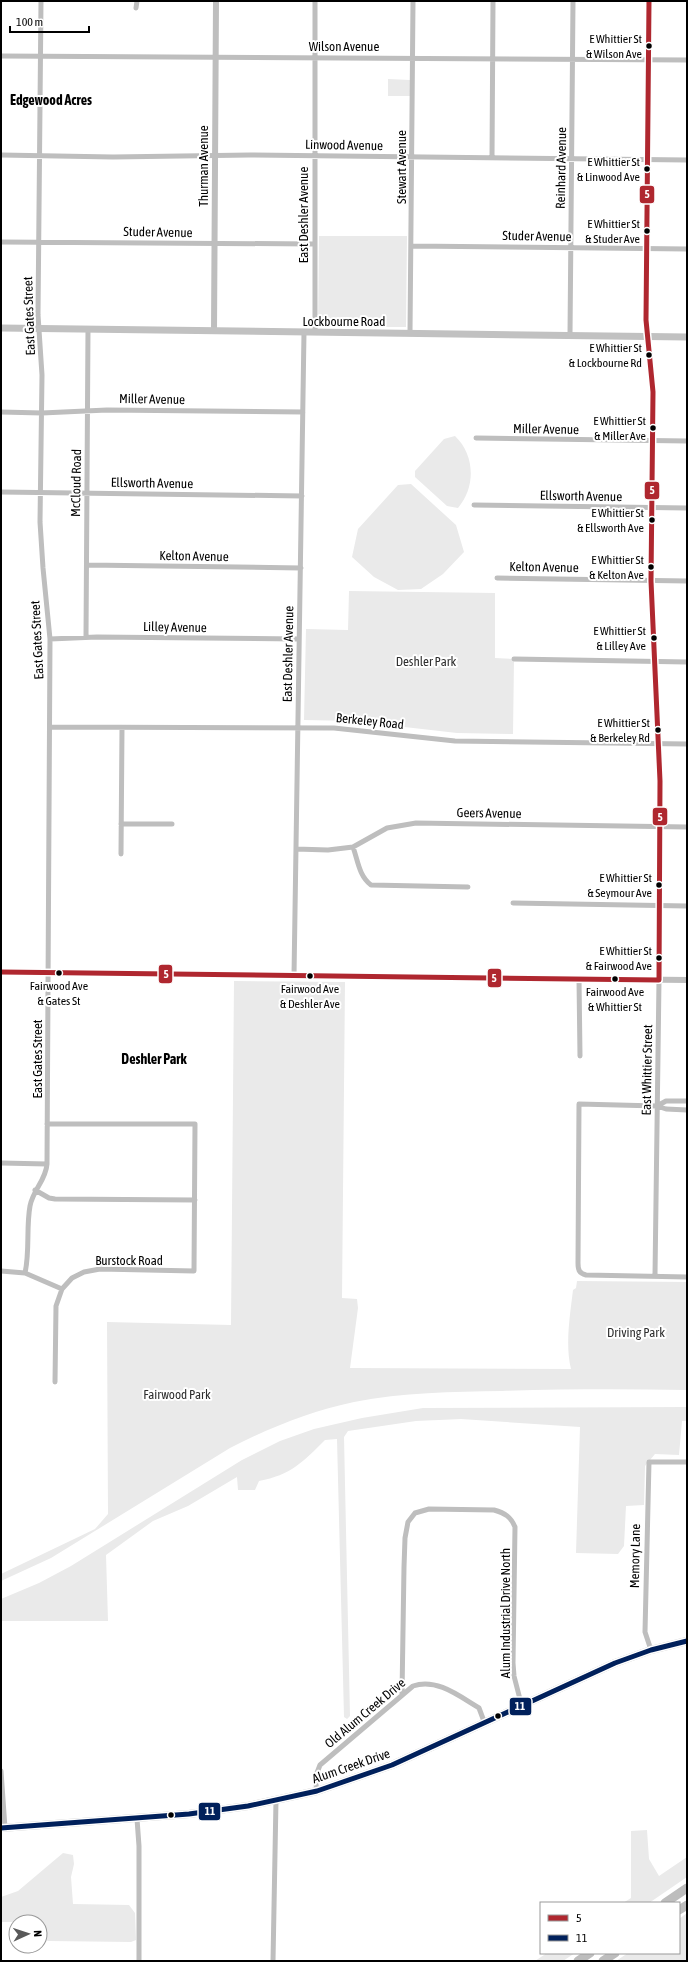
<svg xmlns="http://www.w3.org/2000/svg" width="688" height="1962" font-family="'Asap Condensed',sans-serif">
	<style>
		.green { fill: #eaeaea }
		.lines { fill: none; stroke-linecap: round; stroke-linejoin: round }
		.minor { stroke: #bebebe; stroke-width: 5 }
		.tertiary { stroke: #bebebe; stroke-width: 6 }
		.secondary { stroke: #c1c1c1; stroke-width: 7 }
		.primary { stroke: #bdbdbd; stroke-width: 8 }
		.motorway { stroke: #bdbdbd; stroke-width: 9 }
		.bus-1-casing { stroke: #fff; stroke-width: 8 }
		.bus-2-casing { stroke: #fff; stroke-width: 8 }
		.bus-1 { stroke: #af272f; stroke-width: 5 }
		.bus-2 { stroke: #00205b; stroke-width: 5 }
		.bus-dot { fill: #000; stroke: #fff; stroke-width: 1.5 }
		.labels { text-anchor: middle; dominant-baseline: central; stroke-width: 4; stroke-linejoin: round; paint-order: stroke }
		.bus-label { font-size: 12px; fill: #000; stroke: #fff; text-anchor: end }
		.street-label { font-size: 13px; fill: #000; stroke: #fff }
		.park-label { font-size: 13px; fill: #2f2f2f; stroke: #fff }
		.neighbourhood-label { font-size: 14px; font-weight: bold; fill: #000; stroke: #fff }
		.line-badge { stroke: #fff; stroke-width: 1.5 }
		.badge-label { font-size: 11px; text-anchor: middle; font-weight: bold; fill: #fff }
	</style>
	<rect width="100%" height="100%" fill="#fff"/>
	<!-- green -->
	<path class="green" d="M388,79L410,80V96H388Z
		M319,236H407L406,327H318Z
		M455,436C475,455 476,487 458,508L447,506L415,477V471L444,439Z
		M411,484L456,525L464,552L443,574L421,589L398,590L374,577L352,557L358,529L398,485Z
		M349,591L495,593V658L514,659L513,734L457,733L352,721L304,720L306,629L348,630Z
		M234,981L345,982L342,1298L357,1299L358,1308L350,1368L571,1369C565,1345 570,1315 573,1290L576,1288L577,1281L687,1282V1390C625,1389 564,1389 502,1391C452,1392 403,1392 354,1402C311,1411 269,1428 230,1448L51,1558L1,1581V1574L95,1529L108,1514L107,1322L231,1325Z
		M687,1407V1421H682L679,1455L655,1454L645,1466L644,1505L626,1506L624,1546L618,1554L576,1553L580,1427L461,1419L416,1421L348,1431L344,1437L350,1716L347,1719L344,1717L337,1439L325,1440C303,1462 291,1475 259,1481L255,1490H238L237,1477L188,1506L153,1521L106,1555L108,1621H1V1599L39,1583L71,1566L242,1460L280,1441L314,1429L362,1418L423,1408Z
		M647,1830L649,1859L659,1876L687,1857V1877L649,1903H623L631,1898V1831Z
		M63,1853L73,1855L74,1864L71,1877L73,1904L129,1905L135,1913L136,1940L131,1942L48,1941L40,1937V1922H1V1897L18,1891Z
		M687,1913V1961H616L628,1953H679V1919Z
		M547,1953H575L563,1961H535Z"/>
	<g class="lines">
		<!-- minor -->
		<path class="minor" d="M136,8L137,1
			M1,56L687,60
			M1,155L113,157L250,155L687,160
			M492,158L493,1
			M1,242L314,244
			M411,246L687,249
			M315,332V1
			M410,333L413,1
			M570,335L573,1
			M1,412L42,413L107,410L303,412
			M476,438L687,441
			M1,492L302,496
			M474,505L687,508
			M87,565L301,568
			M497,578L687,581
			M86,637L88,329
			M50,639L97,637L299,639
			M514,659L687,662
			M50,727L334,728L455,741L687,744
			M121,824H172
			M353,847C358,861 359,876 371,885L468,887
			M296,849L328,850L353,847L387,828L416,823L687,827
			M121,854L122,728
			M513,903L687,906
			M294,976L304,332
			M579,979L580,1056
			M657,1106L666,1101H687
			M687,1110L666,1109L657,1106L579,1104L578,1263C578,1270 579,1273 586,1275L687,1277
			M47,1124H195L194,1271L100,1269L84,1272L72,1278L62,1289L56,1306L55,1382
			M1,1163L47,1164
			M35,1190L49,1198L55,1199L195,1200
			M1,1271L25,1273L62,1289
			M25,1273C30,1251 26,1228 30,1206C33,1190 46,1180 47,1164L50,639L43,568L40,522L42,375L38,315L41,1
			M655,1275L659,980
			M651,1650L645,1632L649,1462H687
			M402,1694L404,1567L405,1538L408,1522L415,1513L429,1509L494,1510C505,1513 511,1517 515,1527L513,1663L514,1676L522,1707
			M1,1771L5,1828
			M317,1791L315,1778L320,1765L413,1686C437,1678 459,1696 479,1708L485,1724
			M137,1819L139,1846V1961
			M273,1961L276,1800"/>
		<!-- tertiary -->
		<path class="tertiary" d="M649,1L646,320L653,392L651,581L660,781L659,980
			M214,331L216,1
			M1,972L687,980"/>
		<!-- secondary -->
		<path class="secondary" d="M1,328L687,337"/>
		<!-- primary -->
		<path class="primary" d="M1,1828L189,1814L248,1806L317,1791L392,1765L615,1663L651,1650L687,1641"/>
		<!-- motorway -->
		<path class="motorway" d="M665,1903L687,1888
			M679,1910L687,1905
			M578,1961L590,1953
			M603,1961L615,1953"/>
		<!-- bus-1 casing -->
		<g class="bus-1-casing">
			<path id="bus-1" d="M649,1L646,320L653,392L651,581L660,781L659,980
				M1,972L659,980"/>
		</g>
		<!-- bus-2 casing -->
		<g class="bus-2-casing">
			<path id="bus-2" d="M1,1828L189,1814L248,1806L317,1791L392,1765L615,1663L651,1650L687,1641"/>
		</g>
		<!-- bus-1 -->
		<use href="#bus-1" class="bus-1"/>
		<!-- bus-2 -->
		<use href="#bus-2" class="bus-2"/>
	</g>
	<!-- markers -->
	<g class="bus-dot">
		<circle cx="649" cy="46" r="3.5"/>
		<circle cx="647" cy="169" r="3.5"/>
		<circle cx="647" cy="231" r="3.5"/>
		<circle cx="649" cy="355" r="3.5"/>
		<circle cx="653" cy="428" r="3.5"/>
		<circle cx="652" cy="520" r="3.5"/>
		<circle cx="651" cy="567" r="3.5"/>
		<circle cx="654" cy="638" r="3.5"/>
		<circle cx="658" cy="730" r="3.5"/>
		<circle cx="659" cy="885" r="3.5"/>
		<circle cx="659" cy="958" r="3.5"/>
		<circle cx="59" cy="973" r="3.5"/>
		<circle cx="310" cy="976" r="3.5"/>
		<circle cx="615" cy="979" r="3.5"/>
		<circle cx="498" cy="1716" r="3.5"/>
		<circle cx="171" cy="1815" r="3.5"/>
	</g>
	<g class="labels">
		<!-- bus labels -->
		<g class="bus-label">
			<text x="642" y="39">E Whittier St<tspan x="642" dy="15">&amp; Wilson Ave</tspan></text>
			<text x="640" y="162">E Whittier St<tspan x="640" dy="15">&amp; Linwood Ave</tspan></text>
			<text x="640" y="224">E Whittier St<tspan x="640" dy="15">&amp; Studer Ave</tspan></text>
			<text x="642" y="348">E Whittier St<tspan x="642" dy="15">&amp; Lockbourne Rd</tspan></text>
			<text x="646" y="421">E Whittier St<tspan x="646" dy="15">&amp; Miller Ave</tspan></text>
			<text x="644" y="513">E Whittier St<tspan x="644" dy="15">&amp; Ellsworth Ave</tspan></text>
			<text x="644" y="560">E Whittier St<tspan x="644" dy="15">&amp; Kelton Ave</tspan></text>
			<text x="646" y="631">E Whittier St<tspan x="646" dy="15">&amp; Lilley Ave</tspan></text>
			<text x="650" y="723">E Whittier St<tspan x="650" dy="15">&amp; Berkeley Rd</tspan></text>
			<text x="652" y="878">E Whittier St<tspan x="652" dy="15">&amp; Seymour Ave</tspan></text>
			<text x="652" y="951">E Whittier St<tspan x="652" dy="15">&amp; Fairwood Ave</tspan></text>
			<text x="59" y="986" text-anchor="middle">Fairwood Ave<tspan x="59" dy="15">&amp; Gates St</tspan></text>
			<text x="310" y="989" text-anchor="middle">Fairwood Ave<tspan x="310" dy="15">&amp; Deshler Ave</tspan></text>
			<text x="615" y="992" text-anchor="middle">Fairwood Ave<tspan x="615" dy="15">&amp; Whittier St</tspan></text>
		</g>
		<!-- street labels -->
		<g class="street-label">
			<text x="344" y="46">Wilson Avenue</text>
			<text transform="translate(344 145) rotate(1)">Linwood Avenue</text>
			<text transform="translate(203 166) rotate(-90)">Thurman Avenue</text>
			<text transform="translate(401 167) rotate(-90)">Stewart Avenue</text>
			<text transform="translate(561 168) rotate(-89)">Reinhard Avenue</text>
			<text transform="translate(303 215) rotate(-90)">East Deshler Avenue</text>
			<text transform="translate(158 232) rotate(1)">Studer Avenue</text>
			<text transform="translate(537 236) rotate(1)">Studer Avenue</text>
			<text transform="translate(29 316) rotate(-92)">East Gates Street</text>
			<text x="344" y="321">Lockbourne Road</text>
			<text transform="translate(152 399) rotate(1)">Miller Avenue</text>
			<text transform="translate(546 429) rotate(1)">Miller Avenue</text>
			<text transform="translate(76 483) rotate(-89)">McCloud Road</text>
			<text transform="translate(152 483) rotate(1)">Ellsworth Avenue</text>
			<text transform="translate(581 496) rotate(1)">Ellsworth Avenue</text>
			<text transform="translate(194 556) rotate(1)">Kelton Avenue</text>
			<text transform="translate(544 567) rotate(1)">Kelton Avenue</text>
			<text transform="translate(175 627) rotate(1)">Lilley Avenue</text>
			<text transform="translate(37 640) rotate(-93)">East Gates Street</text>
			<text transform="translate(288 654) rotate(-89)">East Deshler Avenue</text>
			<text transform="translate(370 721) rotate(6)">Berkeley Road</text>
			<text transform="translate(489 813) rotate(1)">Geers Avenue</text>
			<text transform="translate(37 1059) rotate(-90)">East Gates Street</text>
			<text transform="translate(647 1070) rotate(-89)">East Whittier Street</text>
			<text x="129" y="1260">Burstock Road</text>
			<text transform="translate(635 1556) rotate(-89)">Memory Lane</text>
			<text transform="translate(505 1613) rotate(-90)">Alum Industrial Drive North</text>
			<text transform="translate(365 1713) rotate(-40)">Old Alum Creek Drive</text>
			<text transform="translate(351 1766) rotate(-19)">Alum Creek Drive</text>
		</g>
		<!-- park labels -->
		<g class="park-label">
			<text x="426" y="661">Deshler Park</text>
			<text x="636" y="1332">Driving Park</text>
			<text x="177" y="1394">Fairwood Park</text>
		</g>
		<!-- neighbourhood labels -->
		<g class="neighbourhood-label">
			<text x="51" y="100">Edgewood Acres</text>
			<text x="154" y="1059">Deshler Park</text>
		</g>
	</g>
	<g class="line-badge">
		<rect x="639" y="185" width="16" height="19" rx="4" fill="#af272f"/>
		<rect x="644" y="481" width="16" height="19" rx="4" fill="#af272f"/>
		<rect x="652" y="807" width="16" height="19" rx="4" fill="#af272f"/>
		<rect x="158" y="964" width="15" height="20" rx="4" fill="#af272f"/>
		<rect x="487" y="968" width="15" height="20" rx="4" fill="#af272f"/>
		<rect x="509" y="1697" width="23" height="19" rx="4" fill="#00205b"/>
		<rect x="198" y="1802" width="23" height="19" rx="4" fill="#00205b"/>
	</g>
	<g class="badge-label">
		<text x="647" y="198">5</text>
		<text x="652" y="494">5</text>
		<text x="660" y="821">5</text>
		<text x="166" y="978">5</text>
		<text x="494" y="982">5</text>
		<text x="520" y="1710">11</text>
		<text x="210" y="1815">11</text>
	</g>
	<!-- border -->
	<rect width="688" height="1962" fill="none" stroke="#000000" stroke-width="4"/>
	<!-- legend -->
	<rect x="540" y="1902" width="140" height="52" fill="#ffffff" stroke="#999999"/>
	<rect x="548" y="1915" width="20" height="6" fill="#af272f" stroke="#999999"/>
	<text x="576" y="1922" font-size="12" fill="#000000">5</text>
	<rect x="548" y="1935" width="20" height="6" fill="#00205b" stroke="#999999"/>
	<text x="576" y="1942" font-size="12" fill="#000000">11</text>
	<!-- north arrow -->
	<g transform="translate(28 1934) rotate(87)"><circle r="19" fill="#ffffff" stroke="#999999"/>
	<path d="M0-3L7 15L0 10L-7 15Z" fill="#595959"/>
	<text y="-6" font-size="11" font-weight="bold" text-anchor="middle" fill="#000000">N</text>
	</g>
	<!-- scale -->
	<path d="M10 26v6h79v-6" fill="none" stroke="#000000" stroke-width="2"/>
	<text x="16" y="26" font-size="12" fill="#000000" stroke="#ffffff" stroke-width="3" paint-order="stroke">100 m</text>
</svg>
